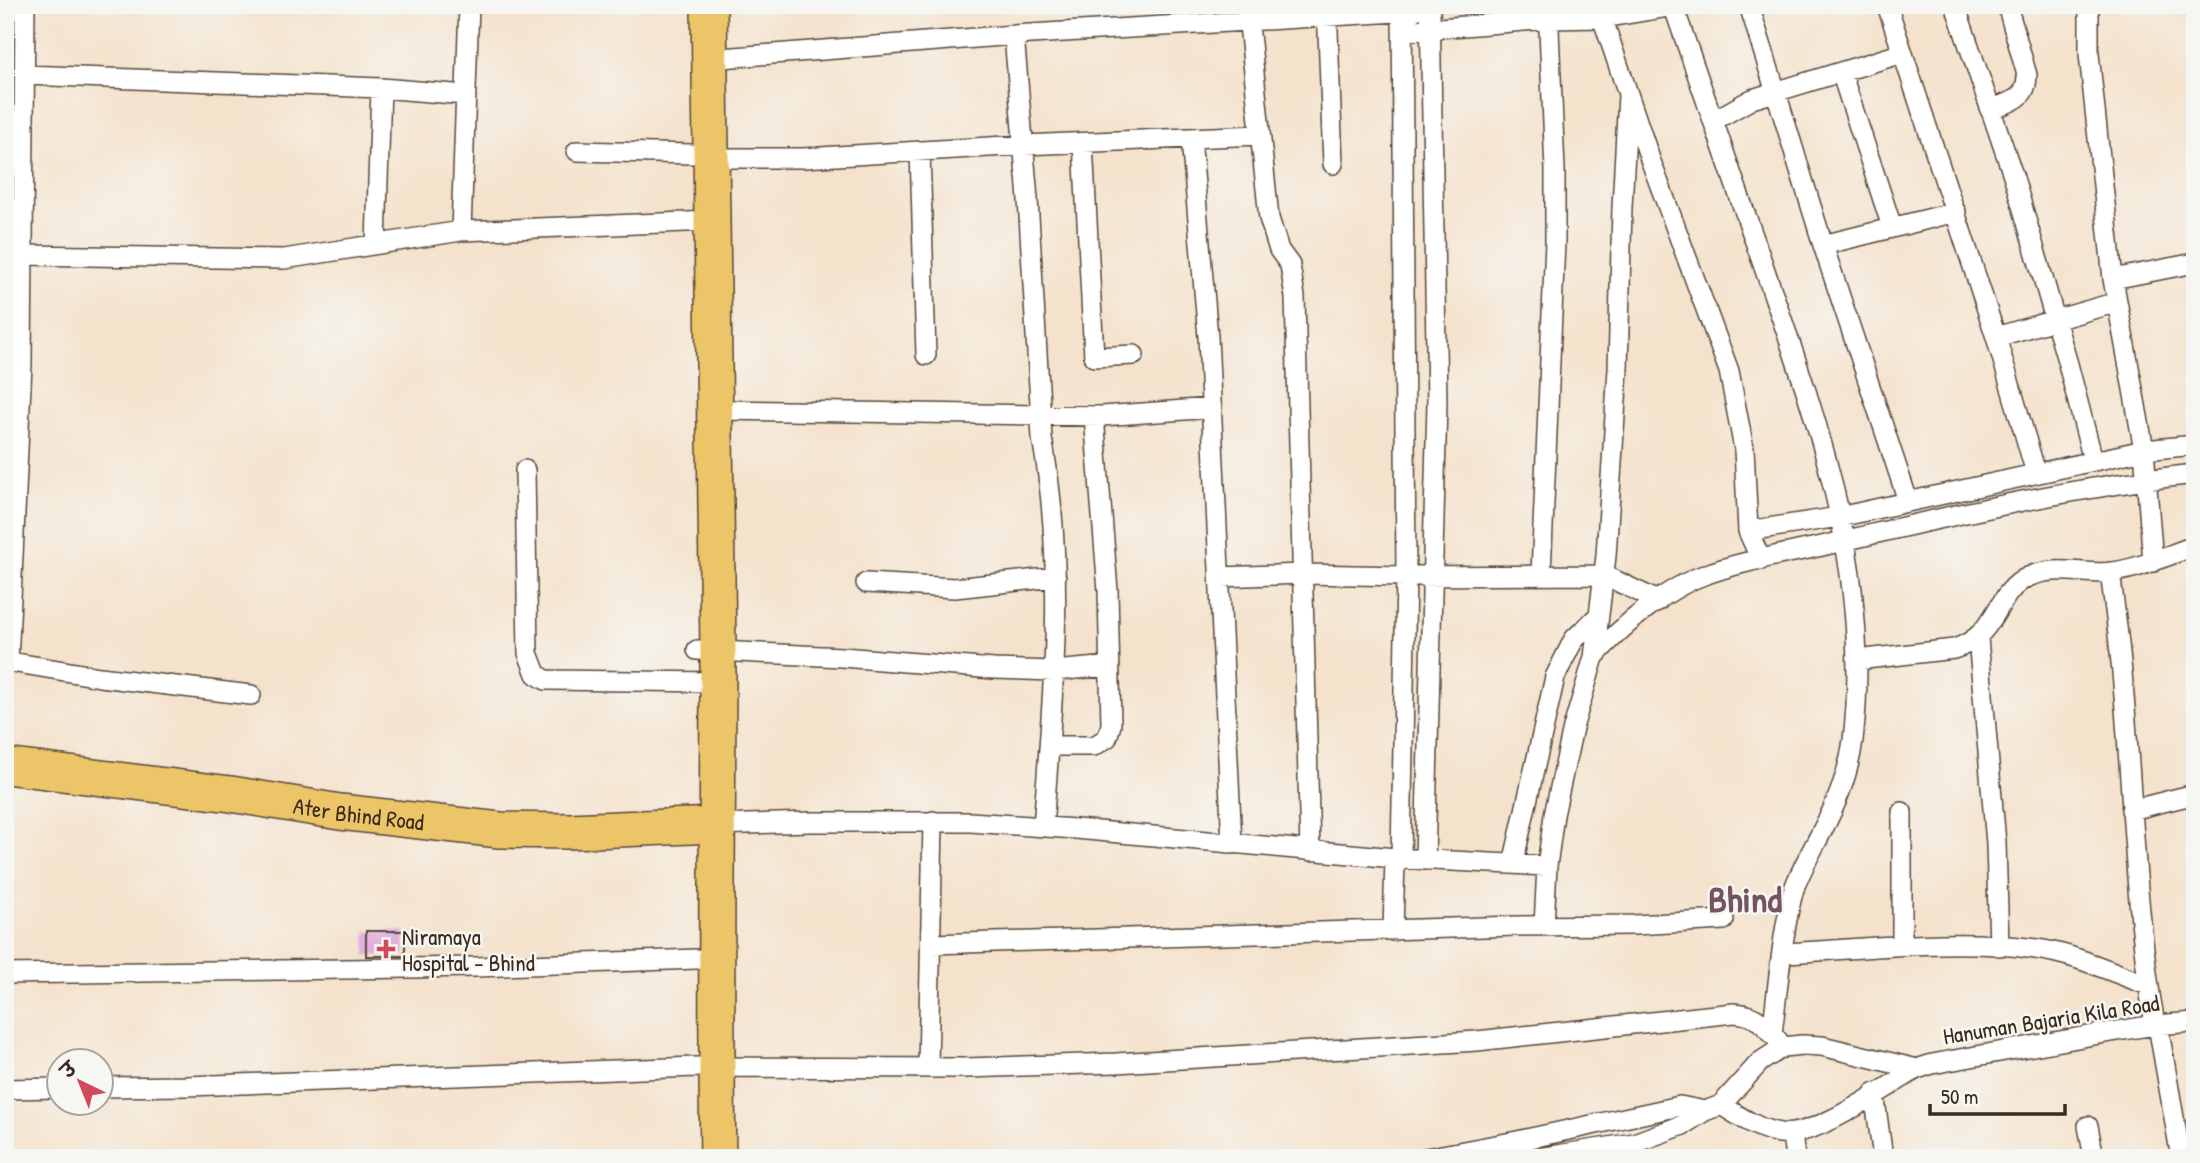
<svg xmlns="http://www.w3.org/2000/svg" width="2200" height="1163" font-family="'Patrick Hand','Playpen Sans Deva',sans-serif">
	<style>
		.building { fill: #dda1d9 }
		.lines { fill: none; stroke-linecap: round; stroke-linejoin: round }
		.street-casing { stroke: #574638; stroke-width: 22 }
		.highway-casing { stroke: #574638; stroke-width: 38 }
		.street { stroke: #fff; stroke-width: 19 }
		.highway { stroke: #edc569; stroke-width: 35 }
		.poi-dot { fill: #d1495b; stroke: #f6f6f2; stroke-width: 2.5 }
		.labels { text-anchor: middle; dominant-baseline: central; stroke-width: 5; stroke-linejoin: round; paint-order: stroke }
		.street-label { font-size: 23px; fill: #3b2a1e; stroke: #f6f6f2 }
		.poi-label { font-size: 23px; fill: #3b2a1e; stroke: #f6f6f2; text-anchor: start }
		.town-label { font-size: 37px; font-weight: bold; fill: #74545f; stroke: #f6f6f2 }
	</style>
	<rect width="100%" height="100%" fill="#f6f6f2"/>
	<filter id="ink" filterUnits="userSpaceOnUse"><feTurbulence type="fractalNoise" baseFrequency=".0143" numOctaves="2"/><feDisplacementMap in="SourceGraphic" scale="14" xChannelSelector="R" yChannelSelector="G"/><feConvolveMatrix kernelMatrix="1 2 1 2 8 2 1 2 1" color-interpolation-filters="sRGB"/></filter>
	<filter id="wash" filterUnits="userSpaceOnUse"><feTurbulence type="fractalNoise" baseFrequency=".00686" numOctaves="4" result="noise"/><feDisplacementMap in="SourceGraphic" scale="28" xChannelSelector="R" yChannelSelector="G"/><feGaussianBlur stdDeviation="1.57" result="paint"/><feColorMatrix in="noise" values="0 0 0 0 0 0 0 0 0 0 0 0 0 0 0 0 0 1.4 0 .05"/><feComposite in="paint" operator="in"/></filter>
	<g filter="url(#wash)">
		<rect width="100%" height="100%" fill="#f4e2cc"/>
		<g id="blocks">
			<!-- building -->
			<path class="building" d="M366,931H405V956H366Z"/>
		</g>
	</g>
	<g filter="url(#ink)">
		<use href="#blocks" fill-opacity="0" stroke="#574638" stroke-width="2"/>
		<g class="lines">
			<!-- street casing -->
			<g class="street-casing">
				<path id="street" d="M1247,5L1269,218L1279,250L1290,265L1295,297L1310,851
					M1327,5L1333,164
					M1598,5L1650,159L1729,371L1744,449L1748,531L1761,560
					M1673,5C1705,97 1737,188 1768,279C1821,430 1872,578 1853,740C1849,773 1837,803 1822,831C1812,851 1801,869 1794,889C1782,931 1778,989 1772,1033
					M1749,5L1823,245L1908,501
					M1887,5L1996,337L2036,473
					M1955,5L2014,178L2068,364L2093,460
					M2089,5V54L2113,279L2144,450L2153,562
					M1403,31L1548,19L1603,18L1681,5
					M1014,35L1028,199L1042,438C1066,567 1053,697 1043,827
					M709,59L1014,35L1414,11
					M1841,72L1892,227
					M24,75L381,88L466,95
					M1990,110C2011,101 2027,100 2027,75L2007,5
					M1713,121L1752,99L1903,53
					M1191,138L1208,337L1232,844
					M1083,143L1094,357L1134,355
					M577,151L692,154
					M920,151L926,355
					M710,158H803L1023,145L1260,135
					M461,231L469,5
					M376,244L381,88
					M1823,245L1956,212
					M23,255L284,259L461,231L711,221
					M2113,279L2195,263
					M1996,337L2117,302
					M716,410L1102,416L1212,408
					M525,470L528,653L536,674L546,680L718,682
					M1748,531L1839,517L2144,450L2195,445
					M2110,572C2115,609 2120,647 2123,684C2133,798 2135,912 2155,1025
					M1541,574L1555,242V170L1548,5
					M1220,577L1302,574L1406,576L1604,575L1658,601
					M866,583L955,588L1056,577
					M1978,638L1996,843L1999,946
					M697,650L842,657L994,669L1054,671L1110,666
					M1594,657C1622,626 1665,589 1704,575C1747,559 1795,553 1839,542C1957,514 2074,487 2195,474
					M1857,660L1954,649C1999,635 1994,593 2028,577C2056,564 2085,576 2113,572C2142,568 2167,555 2195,546
					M5,661L100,677L251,695
					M8,662L22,364L25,5
					M1049,746H1094L1107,738L1111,725L1108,591L1094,416
					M2131,810L2195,794
					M1902,812V944
					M716,825L810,822H970L1076,829L1395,858L1547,866
					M1401,858L1406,576L1402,5
					M1425,860L1437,403L1430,5
					M1513,864L1555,677L1574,639L1598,616
					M1544,926L1547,866L1554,815L1573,728L1594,657L1606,556L1618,369L1622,207L1628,95
					M1393,931L1395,858
					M932,944L1517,926L1634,925L1724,920
					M1783,953C1868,949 1951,937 2036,949C2075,954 2111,972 2148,985
					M5,974L475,967L697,959
					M2158,1025L2181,1158
					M928,1068L933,821
					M102,1087L187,1086L696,1067L966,1068L1116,1063L1477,1041L1734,1013C1759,1014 1769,1029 1783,1047
					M5,1089L60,1088
					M1874,1093L1883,1158
					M1721,1105C1739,1116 1759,1130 1780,1133C1815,1139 1885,1087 1917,1069L1932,1064L2099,1034L2155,1025L2195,1022
					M2088,1126L2094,1158
					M1792,1134L1795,1158
					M1426,1158L1517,1141L1680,1106L1705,1111
					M1538,1158L1634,1143L1683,1125L1705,1111L1721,1105L1760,1062L1783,1047L1802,1045L1822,1046L1917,1069"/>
			</g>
			<!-- highway casing -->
			<g class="highway-casing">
				<g id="highway">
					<path d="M709,5C710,220 717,434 718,648C718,818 715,988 718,1158"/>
					<path id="s1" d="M5,766L231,794L340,812L500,830L569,831L716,825"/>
				</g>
			</g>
			<!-- street -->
			<use href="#street" class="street"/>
			<!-- highway -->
			<use href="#highway" class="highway"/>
		</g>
	</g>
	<!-- markers -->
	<path class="poi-dot" d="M382.5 938.5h7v7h7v7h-7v7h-7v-7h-7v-7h7z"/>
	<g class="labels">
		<!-- street labels -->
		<g class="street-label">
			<text stroke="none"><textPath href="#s1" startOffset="357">Ater Bhind Road</textPath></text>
			<text transform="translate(2051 1019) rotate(-9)">Hanuman Bajaria Kila Road</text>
		</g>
		<!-- poi labels -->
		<g class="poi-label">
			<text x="402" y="936">Niramaya<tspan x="402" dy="26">Hospital - Bhind</tspan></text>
		</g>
		<!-- town labels -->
		<g class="town-label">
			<text x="1745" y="898">Bhind</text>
		</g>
	</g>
	<!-- margin -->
	<rect width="2200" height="1163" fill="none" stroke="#f6f6f2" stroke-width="28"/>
	<!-- north arrow -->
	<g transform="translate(80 1082) rotate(317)"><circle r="33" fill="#f6f6f2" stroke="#aba49d" stroke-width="2"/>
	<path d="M0-5L12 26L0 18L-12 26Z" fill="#d1495b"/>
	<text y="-10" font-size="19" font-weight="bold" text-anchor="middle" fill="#3b2a1e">उ</text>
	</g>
	<!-- scale -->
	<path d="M1930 1104v10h135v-10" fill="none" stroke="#3b2a1e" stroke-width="3.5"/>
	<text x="1941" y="1104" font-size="21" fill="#3b2a1e" stroke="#f6f6f2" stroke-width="5" paint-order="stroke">50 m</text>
</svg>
